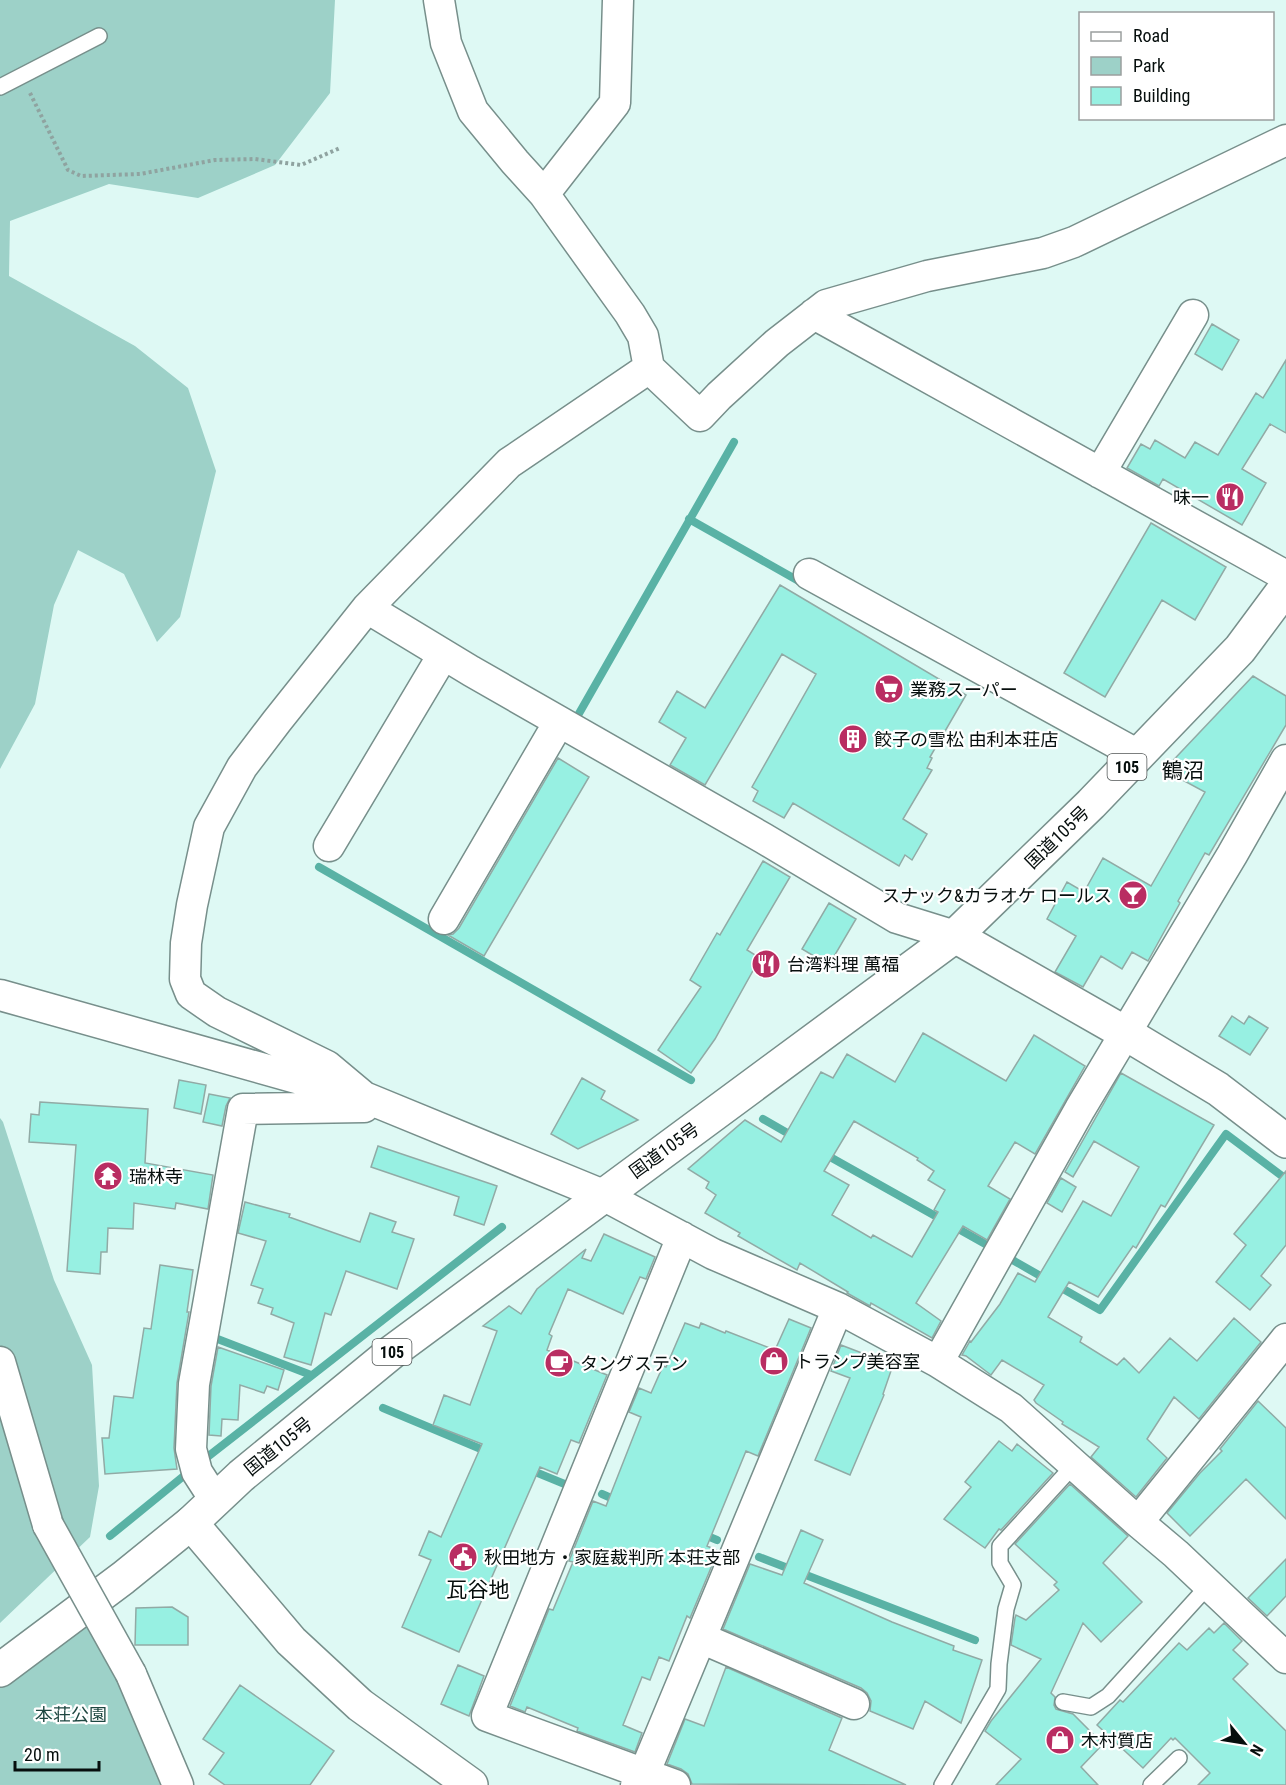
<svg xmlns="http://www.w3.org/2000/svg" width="1286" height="1785" font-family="'Roboto Condensed','Noto Sans JP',sans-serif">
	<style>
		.green { fill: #9dd1c8 }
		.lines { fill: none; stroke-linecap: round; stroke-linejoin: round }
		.stream { stroke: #59b2a5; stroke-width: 8 }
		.building { fill: #97f0e2; stroke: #91aaa5; stroke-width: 1.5; fill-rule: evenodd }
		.lane-casing { stroke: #778f8b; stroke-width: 18 }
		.street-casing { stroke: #778f8b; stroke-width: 33 }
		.secondary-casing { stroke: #778f8b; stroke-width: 36 }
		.highway-casing { stroke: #778f8b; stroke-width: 36 }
		.path { stroke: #8fa3a0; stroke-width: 4; stroke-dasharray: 3 3; stroke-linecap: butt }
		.lane { stroke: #fff; stroke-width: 15 }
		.street { stroke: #fff; stroke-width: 30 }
		.secondary { stroke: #fff; stroke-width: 33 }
		.highway { stroke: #fff; stroke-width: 33 }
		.street-bridge-casing { stroke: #778f8b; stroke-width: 33; stroke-linecap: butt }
		.street-bridge { stroke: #fff; stroke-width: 30 }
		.labels { text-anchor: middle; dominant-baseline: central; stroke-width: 4.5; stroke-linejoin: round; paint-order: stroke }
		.shield { fill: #fff; stroke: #515656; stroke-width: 1.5 }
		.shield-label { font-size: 16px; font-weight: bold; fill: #060e0d }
		.poi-label { font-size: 18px; fill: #060e0d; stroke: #fff; text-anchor: start }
		.street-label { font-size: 18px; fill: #060e0d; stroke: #fff }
		.park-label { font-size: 18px; fill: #1e4741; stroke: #fff }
		.quarter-label { font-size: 21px; fill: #060e0d; stroke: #fff }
	</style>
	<rect width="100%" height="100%" fill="#def9f4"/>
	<!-- green -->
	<path class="green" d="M0,0H335L330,93L275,165L198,198L109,184L10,221L9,276L135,346L188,388L216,471L180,617L157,642L124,574L78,550L54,605L35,704L0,769Z
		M0,1118L3,1122L54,1280L92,1365L99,1486L90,1537L0,1623Z
		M90,1602L178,1785H0V1670Z"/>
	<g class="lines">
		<!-- stream -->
		<path class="stream" d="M689,519L804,584
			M577,717L734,442
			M319,867L691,1080
			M763,1119L796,1138
			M823,1153L987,1245
			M1009,1258L1100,1310L1226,1134L1286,1179
			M215,1338L311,1375
			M383,1408L488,1452
			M201,1462L502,1227
			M528,1469L567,1485
			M602,1494L618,1501
			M700,1533L717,1540
			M110,1536L191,1470
			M759,1557L975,1640"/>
	</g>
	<!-- building -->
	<path class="building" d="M1212,324L1239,340L1222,370L1195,354Z
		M1286,360V433L1270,424L1242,469L1266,483L1242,525L1163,479L1159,486L1127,468L1141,444L1150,449L1155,440L1185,458L1195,442L1218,455L1256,393L1263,398Z
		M1151,523L1226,567L1195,620L1162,600L1105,697L1064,673Z
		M780,585L966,695L930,757L932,758L927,768L932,770L903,819L927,834L912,860L905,855L899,866L793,803L784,818L753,801L758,791L752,787L816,674L782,654L705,785L670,765L686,738L659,722L677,691L705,708Z
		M1253,676L1286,696V725L1209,855L1205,853L1178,901L1180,903L1148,961L1132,952L1122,969L1101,956L1083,987L1055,972L1076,936L1047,919L1067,882L1084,892L1103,858L1151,886L1205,792L1164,770Z
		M558,758L589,777L484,956L448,935L453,934L459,928Z
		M763,861L790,877L747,950L760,958L715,1039L691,1073L658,1050L701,987L690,980L717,933L720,935Z
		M829,903L856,919L829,965L802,949Z
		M1232,1016L1244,1024L1249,1016L1268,1028L1250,1055L1219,1036Z
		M923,1033L1006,1081L1034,1035L1085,1066L1035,1154L1015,1142L988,1186L1010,1199L987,1240L963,1226L916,1303L941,1321L932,1338L871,1303L870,1306L847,1293L848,1292L800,1263L797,1270L738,1236L740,1233L705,1213L716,1195L706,1188L709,1182L688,1169L745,1120L781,1142L821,1072L833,1078L847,1054L895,1082ZM854,1121L918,1158L917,1160L934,1171L928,1180L945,1190L934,1210L938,1212L912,1257L873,1235L871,1238L832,1215L849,1185L824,1171Z
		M1121,1073L1214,1125L1165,1207L1161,1205L1136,1248L1133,1246L1098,1297L1069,1282L1048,1317L1082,1337L1080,1342L1117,1365L1124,1358L1139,1373L1170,1338L1197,1361L1234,1318L1261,1342L1199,1419L1174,1397L1147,1439L1167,1458L1136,1497L1091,1457L1099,1447L1062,1424L1063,1422L1036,1403L1034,1400L1044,1385L1002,1360L991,1375L966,1356L962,1355L970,1341L971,1342L1000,1304L1018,1273L1035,1282L1083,1201L1111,1216L1139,1167L1094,1141L1073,1177L1065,1172Z
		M582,1078L605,1091L601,1099L638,1120L578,1149L551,1134Z
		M179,1080L206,1085L201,1114L174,1108Z
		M209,1094L230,1098L226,1106L222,1126L203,1122Z
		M40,1102L148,1109L145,1163L213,1175L208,1209L176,1203L175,1209L134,1203L133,1229L108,1228L107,1252H101L100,1274L67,1271L76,1145L29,1142L31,1114L39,1115Z
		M378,1146L497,1186L484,1225L454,1215L459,1197L371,1167Z
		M1286,1171V1245L1261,1276L1271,1285L1250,1310L1216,1282L1246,1245L1234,1234Z
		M1061,1178L1076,1187L1062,1212L1047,1203Z
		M245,1202L290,1214L289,1217L360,1242L370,1213L396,1222L392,1232L414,1239L397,1289L346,1271L331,1315L325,1313L311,1365L284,1357L294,1323L271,1314L273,1308L258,1303L263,1289L251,1285L266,1241L238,1233Z
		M604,1234L655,1257L646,1279L640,1277L623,1314L568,1289L549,1334L552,1336L547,1350L607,1375L579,1443L571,1440L557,1474L540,1467L459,1652L402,1627L431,1560L419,1555L429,1531L441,1537L482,1444L433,1425L444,1395L470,1405L497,1331L483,1326L509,1306L521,1314L537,1289L586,1249L582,1258L591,1261Z
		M160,1265L193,1270L187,1312H189L177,1383L174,1448L177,1469L105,1474L102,1438H109L114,1396L133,1398L144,1328L151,1329Z
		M789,1319L811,1328L758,1456L746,1451L707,1546L718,1551L690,1618L687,1616L669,1661L659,1657L650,1680L642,1677L623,1725L642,1733L635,1752L577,1731L578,1728L527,1707L525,1712L510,1706L549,1609L553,1610L573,1562L569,1561L593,1501L606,1506L641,1417L629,1412L639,1388L651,1393L663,1366L666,1367L685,1323L699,1328L701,1323L725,1333L726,1331L775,1350Z
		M841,1345L893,1365L883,1394L884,1395L850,1475L815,1460L850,1378L831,1371Z
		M218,1347L284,1370L278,1390L267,1386L264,1393L240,1385L238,1420L222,1419L221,1436L209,1435L211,1386Z
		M1258,1401L1286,1428V1519L1246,1479L1190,1536L1167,1513L1200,1473L1222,1451L1220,1449Z
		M999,1441L1012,1451L1017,1444L1053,1473L1001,1530L999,1529L985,1548L944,1519L971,1487L965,1482Z
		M1070,1484L1128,1536L1103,1563L1142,1602L1101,1642L1083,1623L1051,1693L1055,1697L1054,1705L1056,1709L1073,1714L1103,1744L1081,1767L1098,1785H996L1021,1759L985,1731L991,1721L1041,1659L1011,1645L1015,1618L1016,1615L1026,1620L1059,1590L1054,1585L1057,1582L1015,1544Z
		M801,1530L823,1540L804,1583L892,1622L954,1646L953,1650L982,1660L961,1723L925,1701L913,1729L870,1711L871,1701L867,1693L861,1688L723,1629L750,1564L782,1575Z
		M1286,1559V1596L1267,1616L1248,1598Z
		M172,1607L188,1617V1645H135L136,1608Z
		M1224,1623L1242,1641L1233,1650L1248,1664L1233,1679L1286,1731V1785H1198L1210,1773L1175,1738L1173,1740L1171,1738L1143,1768L1097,1725L1120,1700L1123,1702L1179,1643L1187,1650L1209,1628L1214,1633Z
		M458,1665L484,1676L469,1716L441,1704Z
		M726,1667L842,1718L829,1750L906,1785L692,1784L688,1774L681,1769L667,1764L685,1719L704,1726Z
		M240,1685L334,1751L310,1785H225L209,1774L224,1753L203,1739Z"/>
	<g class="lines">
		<!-- lane casing -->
		<g class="lane-casing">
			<path id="lane" d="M0,87L99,36
				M1063,1702L1091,1707L1108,1696L1208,1586
				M942,1785L998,1689L999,1664L1006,1609L1013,1585L1000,1563V1546L1074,1465
				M1151,1785L1179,1758"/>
		</g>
		<!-- street casing -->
		<g class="street-casing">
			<path id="street" d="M439,0L446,43L473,111L515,162L544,194L630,314L643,336L649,368
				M544,194L615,103L618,0
				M814,314L1286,576
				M1100,473L1193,315
				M809,574L1138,755
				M367,608L471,671L763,838L897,918L955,936
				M329,846L443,655
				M444,919L559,722
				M0,995L364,1097L603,1195L713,1254L838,1308L938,1362L1011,1408L1138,1522L1176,1554L1286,1658
				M364,1097L327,1066L217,1012L191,994L185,979L186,943L192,905L209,827L242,767L277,721L367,608L509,463L649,368L700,416L719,396L777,343L826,305L927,276L1043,253L1074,242L1286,140
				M0,1362L48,1525
				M938,1362L1080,1109L1232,855L1286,760
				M215,1500L197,1472L191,1449L194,1384L243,1109L364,1107
				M1138,1522L1286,1339
				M701,1638L854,1704
				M131,1674L178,1785
				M636,1785L644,1774L838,1308
				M675,1785L487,1716L682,1237"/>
		</g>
		<!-- secondary casing -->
		<g class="secondary-casing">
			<path id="secondary" d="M955,936L1125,1033L1218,1089L1286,1141
				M191,1523L291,1641L360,1705L471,1785"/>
		</g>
		<!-- highway casing -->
		<g class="highway-casing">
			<path id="highway" d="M0,1670L123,1578L191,1523L241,1476L392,1352L955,936L1091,804L1240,649L1286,587"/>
		</g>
		<!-- path -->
		<path class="path" d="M30,93L68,170L81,176L140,174L215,160L255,159L301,165L340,148"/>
		<!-- lane -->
		<use href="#lane" class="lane"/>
		<!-- street -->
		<use href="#street" class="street"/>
		<!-- secondary -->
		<use href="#secondary" class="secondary"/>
		<!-- highway -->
		<use href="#highway" class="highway"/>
		<!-- street-bridge casing -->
		<g class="street-bridge-casing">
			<path id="street-bridge" d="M48,1525L131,1674"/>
		</g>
		<!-- street-bridge -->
		<use href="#street-bridge" class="street-bridge"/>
	</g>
	<!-- icons -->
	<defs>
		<g id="restaurant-disc" transform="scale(1.5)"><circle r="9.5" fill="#b92d62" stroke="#fff"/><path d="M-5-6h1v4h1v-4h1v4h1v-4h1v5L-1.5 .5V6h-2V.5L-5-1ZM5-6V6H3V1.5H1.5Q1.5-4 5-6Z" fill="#fff"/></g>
		<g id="supermarket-disc" transform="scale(1.5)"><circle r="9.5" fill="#b92d62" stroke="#fff"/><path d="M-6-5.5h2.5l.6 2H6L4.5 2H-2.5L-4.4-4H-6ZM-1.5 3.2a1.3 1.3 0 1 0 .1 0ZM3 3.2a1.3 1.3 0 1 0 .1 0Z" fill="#fff"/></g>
		<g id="building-disc" transform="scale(1.5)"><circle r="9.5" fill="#b92d62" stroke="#fff"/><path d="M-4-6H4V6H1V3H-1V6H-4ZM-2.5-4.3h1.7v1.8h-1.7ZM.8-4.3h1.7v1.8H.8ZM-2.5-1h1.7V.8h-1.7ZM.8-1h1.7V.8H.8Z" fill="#fff"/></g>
		<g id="bar-disc" transform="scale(1.5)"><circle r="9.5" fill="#b92d62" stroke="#fff"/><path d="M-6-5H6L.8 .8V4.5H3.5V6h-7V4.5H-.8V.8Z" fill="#fff"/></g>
		<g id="temple-disc" transform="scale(1.5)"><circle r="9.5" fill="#b92d62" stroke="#fff"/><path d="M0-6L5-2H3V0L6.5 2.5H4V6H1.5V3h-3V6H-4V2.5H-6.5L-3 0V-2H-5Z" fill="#fff"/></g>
		<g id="shop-disc" transform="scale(1.5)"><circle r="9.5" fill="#b92d62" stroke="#fff"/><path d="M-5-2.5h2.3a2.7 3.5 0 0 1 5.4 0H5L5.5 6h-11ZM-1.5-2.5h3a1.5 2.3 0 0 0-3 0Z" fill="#fff"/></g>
		<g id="cafe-disc" transform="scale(1.5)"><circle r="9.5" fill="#b92d62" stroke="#fff"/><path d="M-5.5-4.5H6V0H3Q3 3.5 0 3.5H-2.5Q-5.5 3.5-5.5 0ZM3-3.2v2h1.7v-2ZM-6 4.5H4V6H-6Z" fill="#fff"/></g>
		<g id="civic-disc" transform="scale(1.5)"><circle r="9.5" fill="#b92d62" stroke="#fff"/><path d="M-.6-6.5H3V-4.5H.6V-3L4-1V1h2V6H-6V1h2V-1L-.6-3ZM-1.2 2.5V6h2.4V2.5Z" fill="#fff"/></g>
	</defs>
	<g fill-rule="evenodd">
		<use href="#restaurant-disc" x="1230" y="497"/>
		<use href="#supermarket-disc" x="889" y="689"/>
		<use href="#building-disc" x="853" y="739"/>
		<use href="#bar-disc" x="1133" y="895"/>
		<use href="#restaurant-disc" x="766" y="964"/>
		<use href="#temple-disc" x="108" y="1176"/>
		<use href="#shop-disc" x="774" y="1361"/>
		<use href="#cafe-disc" x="559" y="1363"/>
		<use href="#civic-disc" x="463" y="1557"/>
		<use href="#shop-disc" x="1060" y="1740"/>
	</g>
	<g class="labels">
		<!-- shield labels -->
		<g class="shield">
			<rect x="1107.5" y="754" width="39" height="26" rx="4.5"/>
			<rect x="372.5" y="1339" width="39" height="26" rx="4.5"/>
		</g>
		<g class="shield-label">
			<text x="1127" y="767">105</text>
			<text x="392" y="1352">105</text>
		</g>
		<!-- poi labels -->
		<g class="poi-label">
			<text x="1209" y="497" text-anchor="end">味一</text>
			<text x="910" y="689">業務スーパー</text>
			<text x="874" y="739">餃子の雪松 由利本荘店</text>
			<text x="1112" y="895" text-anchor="end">スナック&amp;カラオケ ロールス</text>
			<text x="787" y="964">台湾料理 萬福</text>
			<text x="129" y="1176">瑞林寺</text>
			<text x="795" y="1361">トランプ美容室</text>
			<text x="580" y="1363">タングステン</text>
			<text x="484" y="1557">秋田地方・家庭裁判所 本荘支部</text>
			<text x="1081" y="1740">木村質店</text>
		</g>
		<!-- street labels -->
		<g class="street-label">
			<text transform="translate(1057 837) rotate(-44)">国道105号</text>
			<text transform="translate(664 1150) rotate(-36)">国道105号</text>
			<text transform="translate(278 1446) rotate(-39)">国道105号</text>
		</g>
		<!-- park labels -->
		<g class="park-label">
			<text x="71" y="1714">本荘公園</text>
		</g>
		<!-- quarter labels -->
		<g class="quarter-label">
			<text x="1183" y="771">鶴沼</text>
			<text x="478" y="1590">瓦谷地</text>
		</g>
	</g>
	<!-- legend -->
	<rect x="1079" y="12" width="195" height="108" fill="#ffffff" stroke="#9b9f9e" stroke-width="1.5"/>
	<rect x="1091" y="32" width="30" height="9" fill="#ffffff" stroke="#9b9f9e" stroke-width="1.5"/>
	<text x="1133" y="42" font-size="18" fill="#060e0d">Road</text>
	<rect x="1091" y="57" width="30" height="18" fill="#9dd1c8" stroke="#9b9f9e" stroke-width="1.5"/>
	<text x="1133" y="72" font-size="18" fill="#060e0d">Park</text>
	<rect x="1091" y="87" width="30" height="18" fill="#97f0e2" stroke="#9b9f9e" stroke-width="1.5"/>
	<text x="1133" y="102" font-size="18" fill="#060e0d">Building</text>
	<!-- north arrow -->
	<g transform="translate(1244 1743) rotate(120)" stroke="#ffffff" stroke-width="4.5" paint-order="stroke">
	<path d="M0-4.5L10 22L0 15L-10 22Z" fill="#060e0d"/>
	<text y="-9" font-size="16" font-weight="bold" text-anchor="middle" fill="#060e0d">N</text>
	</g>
	<!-- scale -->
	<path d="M15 1761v9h84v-9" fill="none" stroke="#060e0d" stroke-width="3"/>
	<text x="24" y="1761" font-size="18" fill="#060e0d" stroke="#ffffff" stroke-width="4.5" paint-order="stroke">20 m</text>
</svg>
